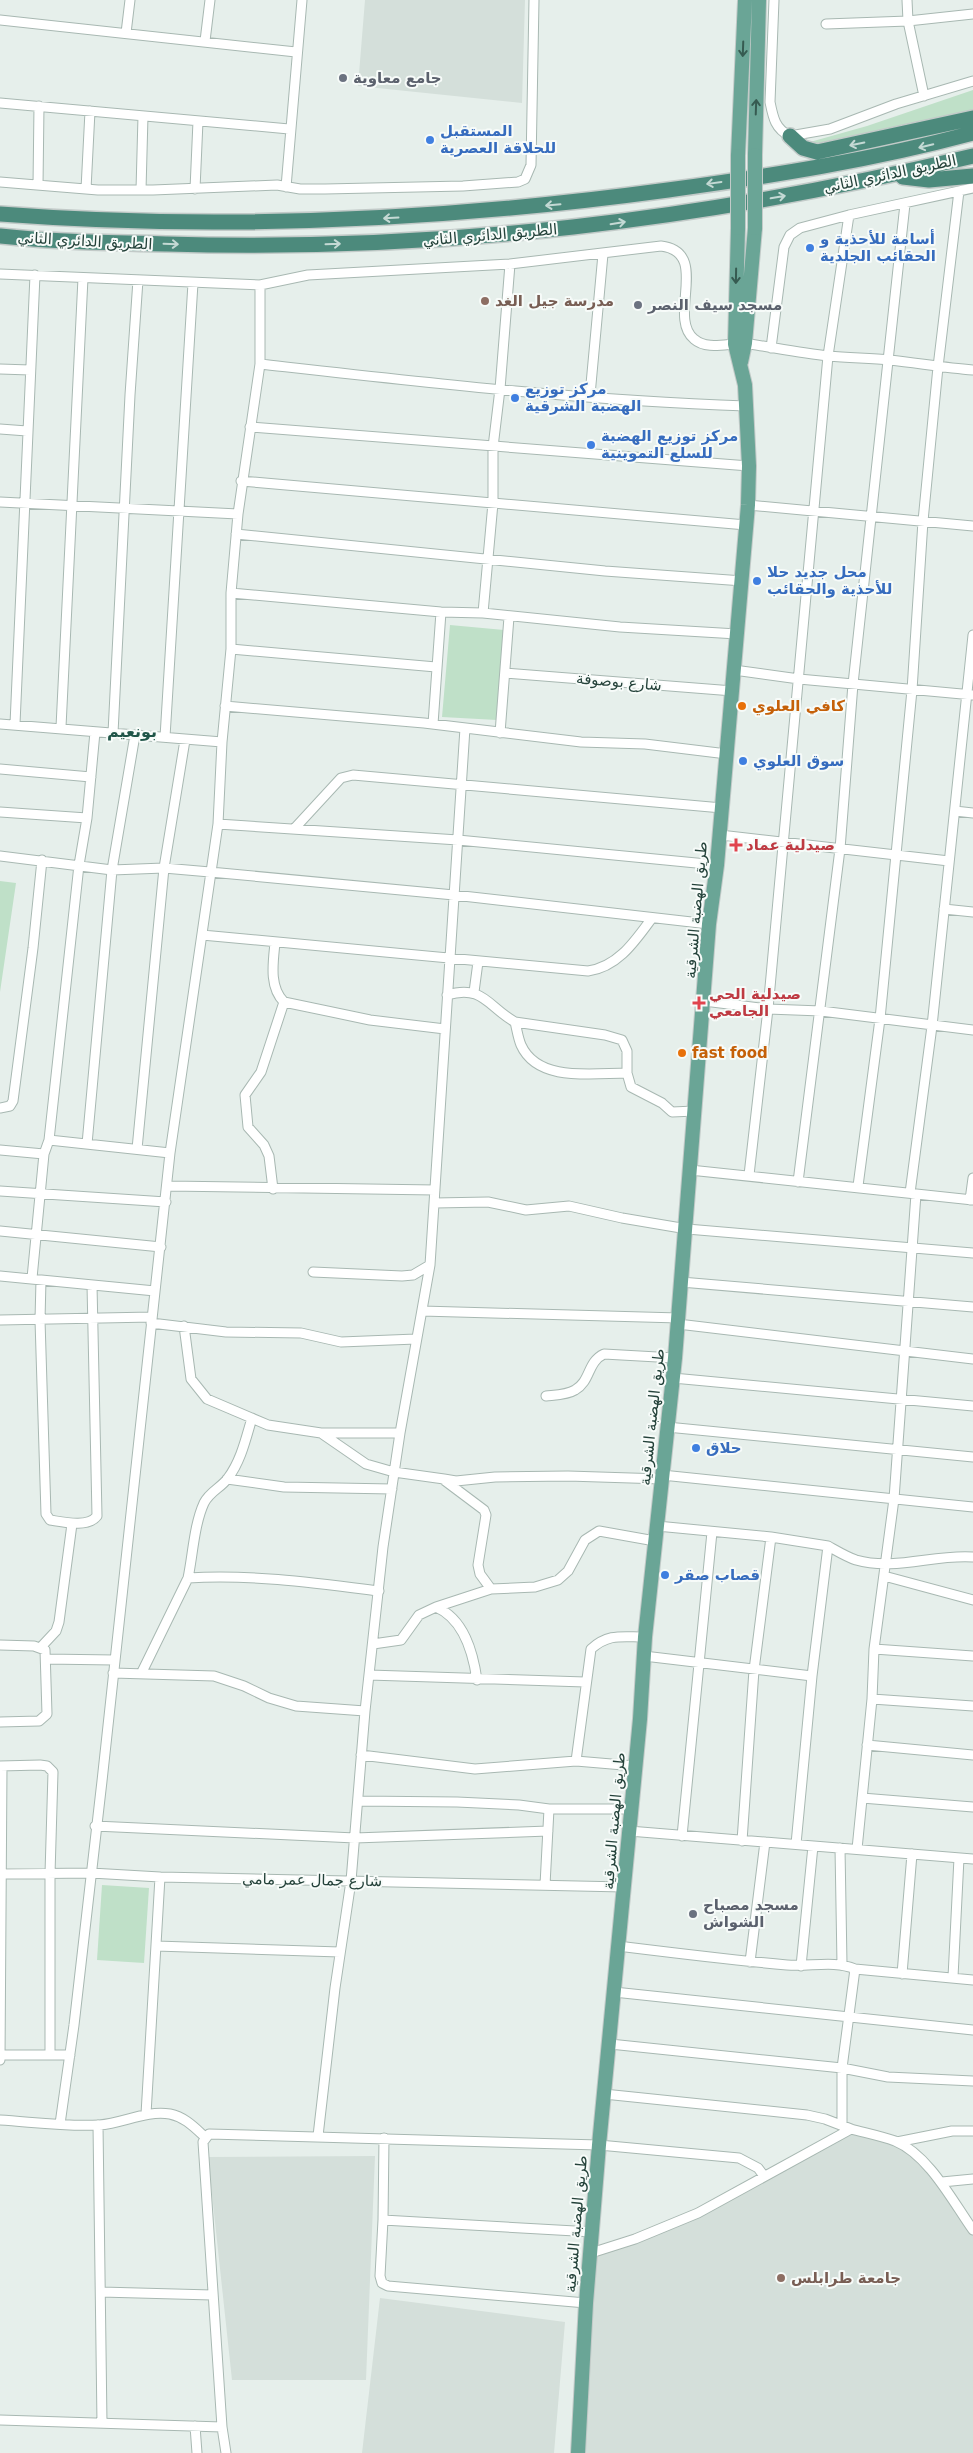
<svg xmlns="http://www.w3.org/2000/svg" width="973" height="2453" font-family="'DejaVu Sans','Noto Naskh Arabic',sans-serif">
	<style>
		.built { fill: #d4dfda }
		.green { fill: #bfe0c8 }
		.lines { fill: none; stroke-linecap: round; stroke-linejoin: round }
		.minor-casing { stroke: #a8b8b2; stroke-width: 11 }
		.primary-casing { stroke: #c2cac8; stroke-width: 16 }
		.trunk-casing { stroke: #c2cac8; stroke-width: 18 }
		.minor { stroke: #fff; stroke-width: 9 }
		.primary { stroke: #6aa596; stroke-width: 14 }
		.trunk { stroke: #4c8a7c; stroke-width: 15 }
		.primary-bridge-casing { stroke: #c2cac8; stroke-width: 16; stroke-linecap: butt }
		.primary-bridge { stroke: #6aa596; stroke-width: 14 }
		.oneway { stroke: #365b51 }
		.oneway2 { stroke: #c4d9d4 }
		.worship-dot { fill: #6b7280; stroke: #f7fbf9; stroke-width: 2 }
		.shop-dot { fill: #3f7fe0; stroke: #f7fbf9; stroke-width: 2 }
		.education-dot { fill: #8d6e63; stroke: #f7fbf9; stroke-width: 2 }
		.food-dot { fill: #e8710a; stroke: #f7fbf9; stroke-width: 2 }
		.health-dot { fill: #e0444e; stroke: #f7fbf9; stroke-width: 2 }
		.labels { text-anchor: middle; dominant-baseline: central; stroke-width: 4; stroke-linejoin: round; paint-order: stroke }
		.worship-label { font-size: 15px; font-weight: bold; fill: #5b616d; stroke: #f7fbf9; text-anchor: start }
		.shop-label { font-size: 15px; font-weight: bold; fill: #366cbe; stroke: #f7fbf9; text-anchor: start }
		.street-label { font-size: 15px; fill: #24423a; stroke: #f7fbf9 }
		.education-label { font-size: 15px; font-weight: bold; fill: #785e54; stroke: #f7fbf9; text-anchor: start }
		.food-label { font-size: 15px; font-weight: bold; fill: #c56008; stroke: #f7fbf9; text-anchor: start }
		.health-label { font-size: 15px; font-weight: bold; fill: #be3a42; stroke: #f7fbf9; text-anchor: start }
		.neighbourhood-label { font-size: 16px; font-weight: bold; fill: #1f5548; stroke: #f7fbf9 }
	</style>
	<rect width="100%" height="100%" fill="#e6efeb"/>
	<!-- built -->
	<path class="built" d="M365,0H525L522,103L358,86Z
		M851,2129L897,2142L920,2159L973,2230V2453H578L591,2253L698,2213Z
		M375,2156L366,2380H232L208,2157Z
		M380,2298L565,2322L554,2453H362Z"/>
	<!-- green -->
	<path class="green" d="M973,90V111L818,145L810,142L867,126Z
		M450,625L504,630L497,720L442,717Z
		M0,881L16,883L0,992Z
		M102,1885L149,1888L144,1963L97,1960Z"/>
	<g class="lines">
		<!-- minor casing -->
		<g class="minor-casing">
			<path id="minor" d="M774,0L770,102C773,117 775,129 790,136L830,129L896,104L973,81
				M907,0L908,21L973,14
				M0,20L296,52
				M826,24L908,21L924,96
				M126,33L130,0
				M205,41L210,0
				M0,103L289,129
				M0,182L98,190H153L277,185L300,189H325L463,186L518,182L525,179L531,165L534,0
				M38,185L39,106
				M286,187L302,0
				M86,189L90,111
				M195,189L198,121
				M141,190L143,116
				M0,274L260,285L308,275L510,264L661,246C711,252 667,317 694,339C709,352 732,341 750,344C776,348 802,353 829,356C849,358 870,358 890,360C918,363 945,368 973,370
				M771,348L784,247L790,235L800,228L849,215L973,188
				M260,364C421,382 584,401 746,406
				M0,369L30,370
				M590,395L603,254
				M250,427L749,466
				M0,429L27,431
				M241,481L746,525
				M0,502L238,514
				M748,505L973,526
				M236,534L605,571L743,581
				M231,593L441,612L483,613L620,627L737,634
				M483,613L493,503V447L500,389L510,264
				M231,649L436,667
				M734,670L799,679L973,695
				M506,673L733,691
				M225,706L424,723L581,742L645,744L727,754
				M0,724L222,742
				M15,724L35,275
				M433,724L441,612
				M61,727L83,278
				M113,733L130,395L138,280
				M500,733L509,617
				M165,737L193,283
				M0,769L91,777
				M955,811L973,813
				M0,812L87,818
				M218,824L458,840L717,865
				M294,829L341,778L353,775L722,808
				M720,835L949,861
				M0,856L112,870L164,868L210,872L454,895L709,924
				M944,909L973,912
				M202,935L588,971C618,967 635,941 652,918
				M275,943C273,963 269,987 284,1002L370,1020L445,1029
				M474,992L478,962
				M447,995C483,984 488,1007 515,1022L605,1035L622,1040L627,1051V1073L631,1087L662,1103L672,1112L695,1111
				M704,1001L768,1009L821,1011L973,1030
				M515,1022C517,1030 518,1038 521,1045C538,1083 594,1073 627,1073
				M0,1108L10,1106L13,1101L33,948L42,860
				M49,1140L170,1153
				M87,1144L112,870L135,735
				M137,1149L164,868L185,740
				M0,1150L44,1154
				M690,1170L973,1200
				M749,1175L768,1009L828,356L849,215
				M798,1182L840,849L853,684L905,204
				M168,1186L435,1190
				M858,1186L880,1019L912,690L923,521L938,367L959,191
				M273,1189L269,1156L264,1145L248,1127L245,1095L261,1072L284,1002
				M0,1191L166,1202
				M910,1193L932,1026L973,635
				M970,1200L973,1178
				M435,1203L488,1202L526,1210L569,1206L622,1218L687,1229L973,1253
				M0,1231L161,1247
				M313,1272L402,1276L413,1275L430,1265
				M0,1276L155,1291
				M32,1278L44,1154L49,1140L79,865L87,818L95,732
				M41,1280L40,1320L46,1514L50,1520C63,1522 88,1528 97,1516L92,1285
				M681,1282L973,1307
				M422,1311L679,1318
				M0,1320L152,1317
				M151,1323L226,1332L301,1333L341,1342L416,1339
				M678,1324L973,1359
				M184,1326L191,1379L207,1399L268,1425L321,1433H400
				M673,1378L973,1406
				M546,1396C555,1395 567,1395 575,1390C591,1381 587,1362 604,1354L675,1358
				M667,1427L973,1457
				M321,1433L366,1464L394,1472L444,1479L456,1481L495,1477L568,1476L662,1479
				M662,1475L973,1507
				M227,1479L284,1487L392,1489
				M444,1480L484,1510L486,1515L478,1565L480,1574L491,1589
				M657,1526L771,1537L828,1546L812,1676L796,1844
				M828,1546C837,1551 847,1557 856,1560C895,1571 934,1554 973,1557
				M884,1576L973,1600
				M188,1578C193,1554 194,1525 204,1503C210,1491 221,1488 228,1478C241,1461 246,1438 252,1418
				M436,1607L491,1589L535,1587L558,1580L568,1571L585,1540L599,1531L655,1541
				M373,1644L401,1640L419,1615L436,1607C464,1619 473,1652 477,1680
				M0,1645L34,1646L45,1650L47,1714L39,1721L0,1722
				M41,1647L56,1631L59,1622L72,1524
				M874,1649L973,1656
				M644,1656L812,1676
				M46,1659L114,1660
				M113,1673L214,1676L244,1686L269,1698L296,1706L365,1711
				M141,1674L188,1578C252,1574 316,1583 379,1591
				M369,1675L585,1682
				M872,1699L973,1706
				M867,1745L973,1755
				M361,1755L475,1769L576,1761L635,1766
				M576,1761L591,1649C609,1633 622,1637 645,1637
				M0,1766L40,1765L47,1766L53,1772L50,1874V2055
				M862,1798L973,1807
				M359,1801L457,1802L519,1805L549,1809H631
				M95,1826L355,1838L548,1831
				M629,1831L973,1859
				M682,1836L712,1532
				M742,1841L754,1670L771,1537
				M840,1848L842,1964
				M857,1849L872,1699L874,1649L894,1499L916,1194
				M0,1874L91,1873L160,1877L624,1887
				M545,1885L549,1809
				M156,1946L340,1952
				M618,1946C675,1953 731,1960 787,1965C810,1967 834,1960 855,1969L973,1980
				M750,1962L765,1842
				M801,1966L813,1846
				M902,1974L912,1854
				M953,1977L959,1858
				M614,1992L973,2030
				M610,2044L842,2068L888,2077L973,2081
				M0,2055H70
				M0,2060L2,1766
				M604,2094L807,2115L825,2119L851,2129
				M146,2114L160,1877
				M0,2120C32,2122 67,2127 99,2125C124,2123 146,2110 170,2114C185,2117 195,2128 205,2137
				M60,2124L74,2025L102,1781L170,1153L218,824L222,742L231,649V593L238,514L260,364V285
				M842,2124V2068L855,1969
				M98,2125L102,2423
				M318,2136L335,1988L351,1881L365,1711L383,1547L400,1433L430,1265L465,728
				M384,2138L383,2220L380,2276L382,2283L388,2286L586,2303
				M897,2142L952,2131H973
				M942,2182L973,2179
				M383,2220L593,2232
				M591,2253L635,2239L698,2213L851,2129C866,2133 881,2136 895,2141C929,2155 953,2202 973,2230
				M101,2292L212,2295
				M0,2420L222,2427L203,2142L209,2134L599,2145L739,2158L758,2168L764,2176
				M195,2426L197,2453
				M222,2427L226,2453"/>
		</g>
		<!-- primary casing -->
		<g class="primary-casing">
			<path id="primary" d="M755,155L759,0
				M738,156L745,0
				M741,362L745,343L755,228
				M578,2453L586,2303L599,2145L640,1719L645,1637L675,1358L709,924L717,865L748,505L749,466L745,385L735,344L738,228"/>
		</g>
		<!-- trunk casing -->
		<g class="trunk-casing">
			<path id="trunk" d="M790,136L803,148L817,152L973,118
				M903,177L929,180L973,176
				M0,214C223,231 447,220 668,190C771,176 873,160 973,133
				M0,236C55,242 112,243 167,244C442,252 706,220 973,156"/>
		</g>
		<!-- minor -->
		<use href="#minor" class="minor"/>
		<!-- primary -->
		<use href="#primary" class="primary"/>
		<!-- trunk -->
		<use href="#trunk" class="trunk"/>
		<!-- primary-bridge casing -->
		<g class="primary-bridge-casing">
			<path id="primary-bridge" d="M738,228V156
				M755,228V155"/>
		</g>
		<!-- primary-bridge -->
		<use href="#primary-bridge" class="primary-bridge"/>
	</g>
	<!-- one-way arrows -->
	<defs><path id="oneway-shaft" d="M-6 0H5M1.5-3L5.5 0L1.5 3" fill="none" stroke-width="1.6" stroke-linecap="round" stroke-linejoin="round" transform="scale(1.25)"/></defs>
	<g class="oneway">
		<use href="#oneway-shaft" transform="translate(743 49) rotate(92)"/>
		<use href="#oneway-shaft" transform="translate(756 107) rotate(-88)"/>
		<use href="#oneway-shaft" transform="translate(736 276) rotate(91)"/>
	</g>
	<g class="oneway2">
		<use href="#oneway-shaft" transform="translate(857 144) rotate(168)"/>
		<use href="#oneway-shaft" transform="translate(926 146) rotate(166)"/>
		<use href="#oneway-shaft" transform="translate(714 183) rotate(172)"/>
		<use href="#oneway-shaft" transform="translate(778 197) rotate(-10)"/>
		<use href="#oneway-shaft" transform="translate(553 205) rotate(175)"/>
		<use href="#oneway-shaft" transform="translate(391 218) rotate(177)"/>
		<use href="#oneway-shaft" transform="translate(618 223) rotate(-9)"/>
		<use href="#oneway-shaft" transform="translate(171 244) rotate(2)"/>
		<use href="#oneway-shaft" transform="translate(333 244) rotate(-2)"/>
	</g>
	<!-- markers -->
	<g class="worship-dot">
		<circle cx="343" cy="78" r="5"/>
		<circle cx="638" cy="305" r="5"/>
		<circle cx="693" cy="1914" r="5"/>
	</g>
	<g class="shop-dot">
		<circle cx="430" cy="140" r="5"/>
		<circle cx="810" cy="248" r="5"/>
		<circle cx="515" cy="398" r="5"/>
		<circle cx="591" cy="445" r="5"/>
		<circle cx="757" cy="581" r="5"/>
		<circle cx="743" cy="761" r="5"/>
		<circle cx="696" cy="1448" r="5"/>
		<circle cx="665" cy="1575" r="5"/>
	</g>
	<g class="education-dot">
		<circle cx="485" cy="301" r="5"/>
		<circle cx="781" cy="2278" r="5"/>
	</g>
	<g class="food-dot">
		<circle cx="742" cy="706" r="5"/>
		<circle cx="682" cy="1053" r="5"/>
	</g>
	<g class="health-dot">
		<path d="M733.5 837.5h5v5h5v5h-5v5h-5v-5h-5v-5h5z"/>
		<path d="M696.5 995.5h5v5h5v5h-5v5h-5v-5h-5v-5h5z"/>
	</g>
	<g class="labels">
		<!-- worship labels -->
		<g class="worship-label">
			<text x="353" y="78">جامع معاوية</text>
			<text x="648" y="305">مسجد سيف النصر</text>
			<text x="703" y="1905">مسجد مصباح<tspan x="703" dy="17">الشواش</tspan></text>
		</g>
		<!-- shop labels -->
		<g class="shop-label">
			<text x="440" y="131">المستقبل<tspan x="440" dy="17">للحلاقة العصرية</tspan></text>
			<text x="820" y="239">أسامة للأحذية و<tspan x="820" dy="17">الحقائب الجلدية</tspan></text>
			<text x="525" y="389">مركز توزيع<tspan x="525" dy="17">الهضبة الشرقية</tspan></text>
			<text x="601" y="436">مركز توزيع الهضبة<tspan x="601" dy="17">للسلع التموينية</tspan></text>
			<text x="767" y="572">محل جديد حلا<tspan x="767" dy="17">للأحذية والحقائب</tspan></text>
			<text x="753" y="761">سوق العلوي</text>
			<text x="706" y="1448">حلاق</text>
			<text x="675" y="1575">قصاب صقر</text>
		</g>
		<!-- street labels -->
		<g class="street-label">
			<text transform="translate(890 174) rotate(-12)">الطريق الدائري الثاني</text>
			<text transform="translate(490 235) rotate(-5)">الطريق الدائري الثاني</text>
			<text transform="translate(85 241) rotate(3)">الطريق الدائري الثاني</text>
			<text transform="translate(619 682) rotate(5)">شارع بوصوفة</text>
			<text transform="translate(696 910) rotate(-85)">طريق الهضبة الشرقية</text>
			<text transform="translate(652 1417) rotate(-84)">طريق الهضبة الشرقية</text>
			<text transform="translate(614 1821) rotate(-85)">طريق الهضبة الشرقية</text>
			<text transform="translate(312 1880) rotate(1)">شارع جمال عمر مامي</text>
			<text transform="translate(576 2224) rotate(-85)">طريق الهضبة الشرقية</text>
		</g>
		<!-- education labels -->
		<g class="education-label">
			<text x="495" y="301">مدرسة جيل الغد</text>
			<text x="791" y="2278">جامعة طرابلس</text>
		</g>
		<!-- food labels -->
		<g class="food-label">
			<text x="752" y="706">كافي العلوي</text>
			<text x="692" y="1053">fast food</text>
		</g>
		<!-- health labels -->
		<g class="health-label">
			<text x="746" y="845">صيدلية عماد</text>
			<text x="709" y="994">صيدلية الحي<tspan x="709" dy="17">الجامعي</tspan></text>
		</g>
		<!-- neighbourhood labels -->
		<g class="neighbourhood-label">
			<text x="132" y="731">بونعيم</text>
		</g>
	</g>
</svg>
